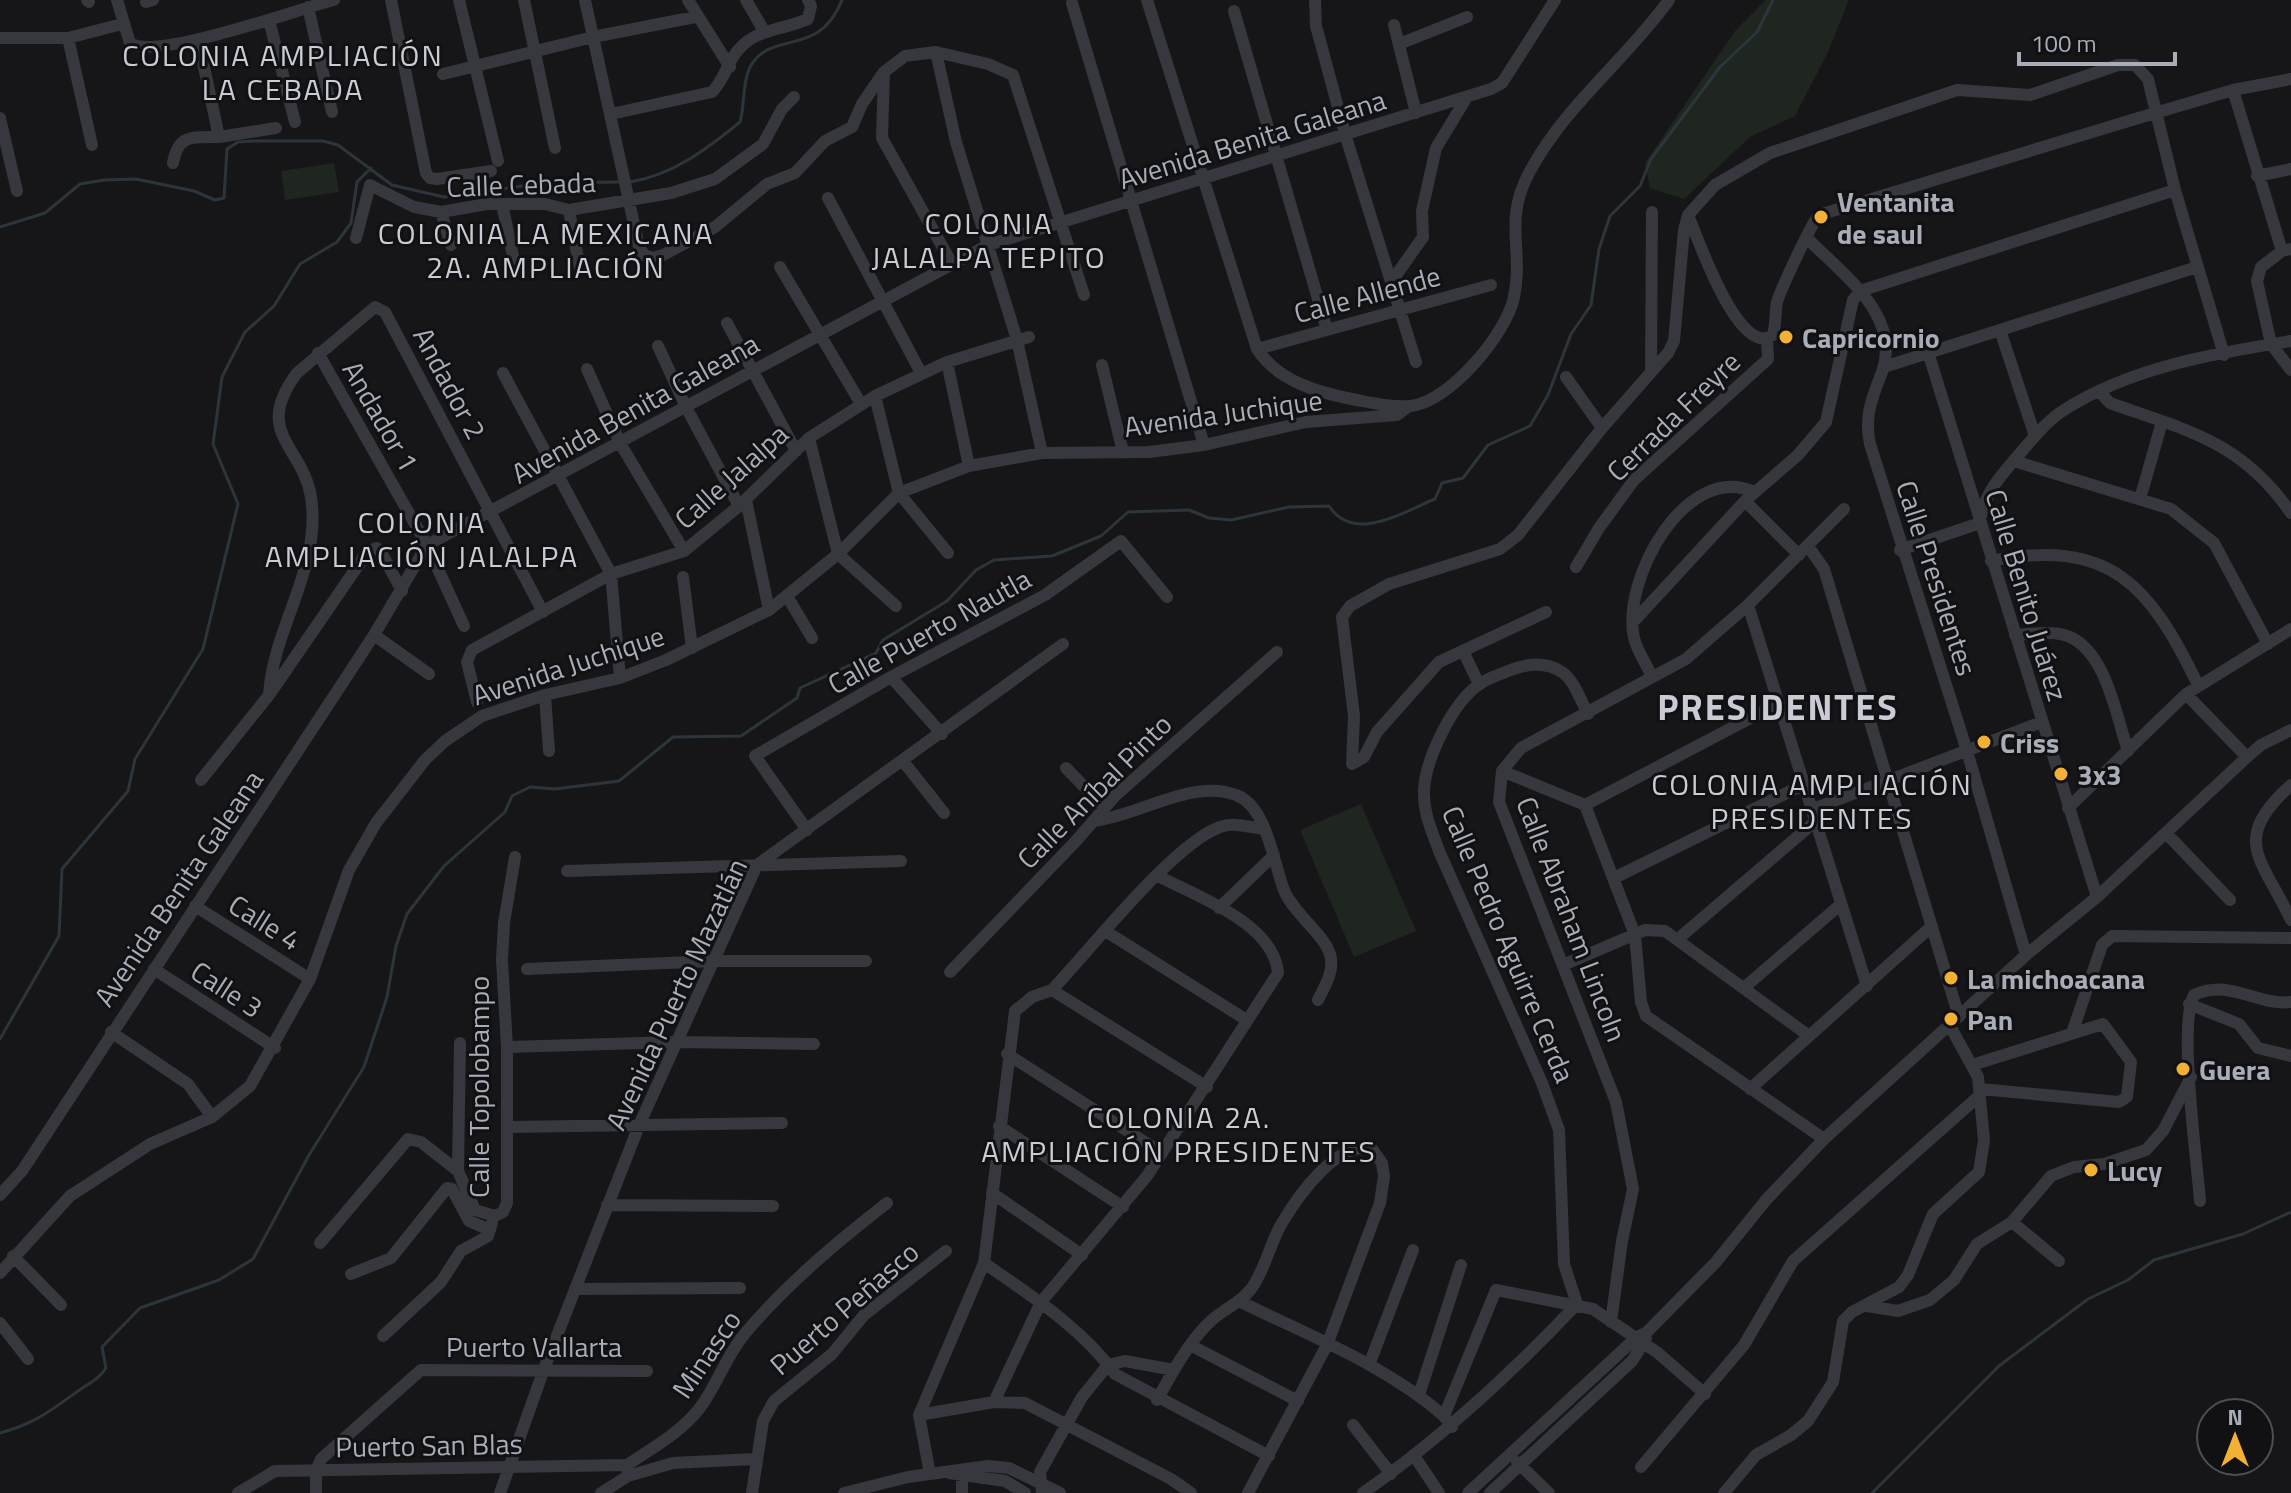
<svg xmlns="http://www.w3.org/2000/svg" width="2291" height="1493" font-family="'Titillium Web',sans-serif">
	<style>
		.green { fill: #1e261f }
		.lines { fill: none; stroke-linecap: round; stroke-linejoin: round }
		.stream { stroke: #2c353c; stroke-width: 3 }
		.minor { stroke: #37383d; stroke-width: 12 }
		.poi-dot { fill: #f2b134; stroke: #111113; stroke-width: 3 }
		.labels { text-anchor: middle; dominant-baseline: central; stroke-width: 6; stroke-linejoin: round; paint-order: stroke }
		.street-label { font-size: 28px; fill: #a8adb8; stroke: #111113 }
		.poi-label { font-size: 28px; font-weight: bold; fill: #a8adb8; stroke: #111113; text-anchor: start }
		.neighbourhood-label { font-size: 30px; letter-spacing: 2px; fill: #c9ccd4; stroke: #111113 }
		.district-label { font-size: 36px; font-weight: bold; letter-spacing: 2px; fill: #c9ccd4; stroke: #111113 }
	</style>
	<rect width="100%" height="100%" fill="#161618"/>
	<!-- green -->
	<path class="green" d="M1766,0H1849L1828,52L1795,116L1750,137L1684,199L1650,188L1645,163L1735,31Z
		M334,163L339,192L285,200L281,171Z
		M1361,804L1416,931L1354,957L1300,830Z"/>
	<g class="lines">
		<!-- stream -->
		<path class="stream" d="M630,182C673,175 707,149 740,122C745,105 742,83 750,67C772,28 818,60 842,0
			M0,227L45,213L80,184L104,180L136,179L194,191L215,200L224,198L227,149L238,142L255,141H323L338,145L392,185L444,197L544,183L622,182
			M0,1039L59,936L62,869L128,791L135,759L203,649L238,504L213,444L222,377L245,332L274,306L300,264L337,242L351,223L357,182L371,168
			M0,1433C34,1424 50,1411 78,1391C89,1383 98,1380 106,1368L102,1347L140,1308L219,1280L253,1259L309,1155L364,1067L387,997L396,946L407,914L444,866L505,812L512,796L530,787L555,789L619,781L673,737L741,736L797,698L800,688L876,653L883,640L947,601L976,570L994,560L1052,556L1101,536L1128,512L1189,510L1209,518L1231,520L1289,507L1329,506C1354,544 1403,512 1435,499L1442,483L1463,478L1488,445L1530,426L1548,395L1571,334L1591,305L1599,249L1610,216L1640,186L1651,159L1720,67L1757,32L1773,0
			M1872,1493L1999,1366L2088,1299L2128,1280L2154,1260L2243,1234L2291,1212"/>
		<!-- minor -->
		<path class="minor" d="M87,0L89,2
			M117,0L130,43C156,61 298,9 334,0
			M391,0L426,173L430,178L437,179L491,171
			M459,0L498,161
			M524,0L555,148
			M585,0L639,247L644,255L653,258L663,255L715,227L767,184L795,173L825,141L852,127L862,104L884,72L905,56L936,52L988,64L1013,75L1084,295
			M688,0L730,67
			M746,0L764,31
			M1147,0L1257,349C1279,383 1323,394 1362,401C1376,404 1395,407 1410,406C1449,403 1507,333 1514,297C1524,250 1503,221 1529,173C1565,105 1625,61 1669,0
			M1315,0L1316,26L1346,137L1416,362
			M146,2L153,0
			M1072,3L1204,445
			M308,7L332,112
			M1234,11L1327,330
			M269,20L295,122
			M1394,25L1416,113
			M0,38H68L122,24
			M68,38L92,145
			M1399,44L1467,17
			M936,52L956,142L1017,340L1042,453
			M884,73L882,138L952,264
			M443,74L593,37L695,17
			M2233,90L2282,251
			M611,114L712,92C725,79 727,62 739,49C758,28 784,30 808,19L811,6L808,0
			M0,118L17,191
			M219,137L276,128
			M173,163C178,134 193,137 219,137L198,39
			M2257,176L2291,169
			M828,198L921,373
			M502,204L515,265
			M569,210L580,269
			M441,212L451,245
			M1688,215C1697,236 1739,360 1773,335C1776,324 1775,313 1777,302C1780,291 1812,222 1819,215L2155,113L2233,90L2291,79
			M356,238L370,185L414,207L441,212L487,204H545L569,210L671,193L715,179L763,144L782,109L794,97
			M1808,239C1843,275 1902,315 1882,372C1872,398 1864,416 1870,444L1967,751L2026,955
			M2291,249L2282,251L2261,267L2257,281L2271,344L2291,370
			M780,267L861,404
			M1392,281L1423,237L1422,211L1436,148L1467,97
			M727,323L796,451
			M2000,330L2035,436
			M658,346L686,407L739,506
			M1257,349L1491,285
			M1928,352L2097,897
			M318,353L427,545L464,626
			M947,362L969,466
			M1102,365L1123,452
			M1884,367L2197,267
			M587,369L620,443L684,551
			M1651,372L1652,212
			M503,373L611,574L620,678
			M1566,377L1602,428
			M2099,391L2110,403C2188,431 2241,441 2291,513
			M875,396L899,493L948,553
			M809,438L838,554L896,606
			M2014,461L2171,509L2214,543L2268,644
			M2140,499L2162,422
			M746,500L769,610
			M1745,501L1799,555
			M1980,520C1985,493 1999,478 2016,458C2031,441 2045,422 2064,410C2129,368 2215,353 2291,341
			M1808,546L1824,569L1959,1017
			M1900,550L1980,523
			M1991,561C2111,537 2150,586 2198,685
			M1576,567L1599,528L1634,480L1768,359L1767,339
			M683,577L692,648
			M787,596L812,638
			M1748,605L1867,986
			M1546,612L1439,662L1377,732L1364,757L1352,764L1354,716L1342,617L1350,606L1389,584L1500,549L1518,535L1602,428L1668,353L1674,341L1684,230L1688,215L1715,185L1770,153L1957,90L2030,95L2118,65H2135L2148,79L2175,190L2224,355
			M1635,620L1745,501L1798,455L1826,422L1853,300L1860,291L2175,190
			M374,635L429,674
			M2015,635C2031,634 2055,630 2070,637C2107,654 2116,716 2128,751
			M1463,651L1479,684
			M891,677L942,734
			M1652,677C1647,665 1637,651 1634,638C1621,580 1686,461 1754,492
			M2186,694L2247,757
			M269,695C273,627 322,568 311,497C303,446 252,433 297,373L375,307L385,312L543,612
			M545,695L549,751
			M477,702L467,662L472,650L611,574L684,551L739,506L809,438L875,396L947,362L1029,337
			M903,761L944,813
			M1066,768L1105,808
			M1502,771L1585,805
			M201,780L269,695L368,551L377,548L381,552L402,591
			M2291,785C2230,840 2261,857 2291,920
			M1585,805L1635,935L1641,1002L1646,1016L1824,1139
			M1585,805L1779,703
			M2068,808L2186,694L2291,629
			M1813,809L2042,722
			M1094,821C1139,816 1192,778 1236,795C1267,806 1273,862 1284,890C1293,913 1323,933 1330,954C1335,970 1325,986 1318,1000
			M807,830L755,756L891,677L1045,595L1121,541L1167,597
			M2166,833L2230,900
			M567,871L901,861
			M1614,878L1805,784
			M195,906L310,979
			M1219,908L1274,855
			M1107,932L1245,1019
			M1678,939L1817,820
			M1563,965L1645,930L1665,931L1809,1036
			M154,969L275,1048
			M527,969L713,961H866
			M950,972L1076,841L1115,796L1277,652
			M1746,986L1841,904
			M1052,990L1207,1087
			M2189,1004L2239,1024L2258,1048L2291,1056
			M111,1032L188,1084L212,1117
			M2072,1033L2102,945L2112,936L2291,938
			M460,1043L458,1171L475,1210L495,1216L503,1212L507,1203V1047L502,960L504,923L515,857
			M507,1047L677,1042L814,1044
			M1007,1054L1162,1153
			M1972,1065L2103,1024L2131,1062L2127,1097L2119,1102L1980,1089
			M1750,1089L1932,926
			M999,1126L1123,1207
			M508,1127L782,1123
			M992,1193L1082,1255
			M0,1195L22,1171L374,635L427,545L988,245L1491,89L1502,83L1555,0
			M2200,1201C2197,1160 2178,1024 2194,995C2230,978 2256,1006 2291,1002
			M607,1205L773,1206
			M2012,1222L2059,1261
			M320,1243L408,1139L421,1142L458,1171
			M13,1256L61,1305
			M984,1263C1030,1295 1082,1328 1115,1374L1269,1456
			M0,1273L70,1196L150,1144L212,1117L250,1086L310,979L349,870L376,823L425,760L445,741L482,716L545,695L620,678L666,660L769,610L838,554L899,493L969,466L1042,453L1149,452L1204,445L1306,422L1397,415L1409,406
			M351,1274L391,1258L447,1188L452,1189L469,1221L490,1230
			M575,1289L740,1288
			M1241,1302C1310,1336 1386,1365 1444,1416
			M1577,1304L1564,1264L1559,1130L1542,1083L1439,851C1432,831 1423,813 1424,791C1425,760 1453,701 1480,684C1488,678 1499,675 1508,671C1525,664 1545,661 1562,672C1574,680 1581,701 1588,714
			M1867,1306L1898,1311L1930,1300L1954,1280L1977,1244L2012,1222L2051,1176L2074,1167L2104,1164L2146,1150L2163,1131L2191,1077
			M1611,1322L1622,1241L1633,1189L1616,1102L1499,802L1502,771L1521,748L1686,659L1748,605L1844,509
			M0,1323L28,1359
			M383,1336L441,1282L461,1251L488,1236L492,1223
			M1192,1346L1298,1401
			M1369,1365L1413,1250
			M1419,1395L1461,1265
			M1157,1400C1172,1373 1190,1339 1213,1319C1226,1308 1240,1303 1251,1289C1265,1270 1270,1243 1282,1223C1298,1196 1337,1140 1372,1149L1382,1163L1384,1176L1380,1203L1327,1345L1248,1493
			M994,1402L1041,1302L1147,1176L1278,973C1274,923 1196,896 1158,876
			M919,1415L994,1402L1025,1403L1171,1479L1191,1493
			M1353,1425L1391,1474
			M1452,1427L1444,1416L1496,1290L1593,1309L1658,1353L1705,1394
			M1415,1457L1439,1493
			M1517,1462L1549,1493
			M1641,1467L1744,1345L1793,1261L1979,1096
			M962,1470V1493
			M949,1473L1005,1481L1025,1493
			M930,1474L919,1415L984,1263L1015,1011L1032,997L1052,990C1090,950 1174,843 1220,827C1233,822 1249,827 1263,829
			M628,1476L673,1463L755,1459
			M238,1493L275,1471L627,1465
			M316,1493V1471L321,1459L421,1370L647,1371
			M500,1493L544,1369L640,1123L757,865L1063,644
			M601,1493L628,1476L627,1465C652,1448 680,1433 699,1409C718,1384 726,1355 747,1331C789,1282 837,1242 887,1203
			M752,1493L763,1421L774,1401L832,1354L864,1315L946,1251
			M844,1493L908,1477L988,1466L1009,1468L1060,1493
			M1042,1493L1040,1472L1082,1397L1108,1365L1125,1361L1174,1370
			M1363,1493C1443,1437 1511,1374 1577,1304
			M1468,1493L1637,1337L1647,1332L1716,1262L1766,1200L1824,1139L2026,955L2097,897L2247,757L2261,745L2291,730
			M1490,1493L1632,1361L1646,1339
			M1724,1493L1756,1455L1791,1435L1808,1421L1833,1382L1843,1321L1852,1312L1899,1287L1908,1275L1933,1214L1979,1172L1984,1140L1978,1077L1950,1026"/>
	</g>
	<!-- markers -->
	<g class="poi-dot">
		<circle cx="1821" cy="217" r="8"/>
		<circle cx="1786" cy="337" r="8"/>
		<circle cx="1984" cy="742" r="8"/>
		<circle cx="2061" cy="774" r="8"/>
		<circle cx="1951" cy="978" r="8"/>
		<circle cx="1951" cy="1019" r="8"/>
		<circle cx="2183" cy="1069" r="8"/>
		<circle cx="2091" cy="1170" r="8"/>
	</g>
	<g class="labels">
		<!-- street labels -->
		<g class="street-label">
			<text transform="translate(1252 139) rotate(-17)">Avenida Benita Galeana</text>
			<text transform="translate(521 184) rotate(-2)">Calle Cebada</text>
			<text transform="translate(1367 294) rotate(-15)">Calle Allende</text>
			<text transform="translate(450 383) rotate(62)">Andador 2</text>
			<text transform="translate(635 408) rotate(-29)">Avenida Benita Galeana</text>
			<text transform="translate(1223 413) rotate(-8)">Avenida Juchique</text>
			<text transform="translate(381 416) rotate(60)">Andador 1</text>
			<text transform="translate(1673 416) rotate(-44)">Cerrada Freyre</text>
			<text transform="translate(731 476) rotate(-42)">Calle Jalalpa</text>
			<text transform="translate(1937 578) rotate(72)">Calle Presidentes</text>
			<text transform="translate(2027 595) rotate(73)">Calle Benito Juárez</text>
			<text transform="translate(929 631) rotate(-29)">Calle Puerto Nautla</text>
			<text transform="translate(568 665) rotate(-18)">Avenida Juchique</text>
			<text transform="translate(1094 791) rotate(-45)">Calle Aníbal Pinto</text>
			<text transform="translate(178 888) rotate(-56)">Avenida Benita Galeana</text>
			<text transform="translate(1572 919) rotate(69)">Calle Abraham Lincoln</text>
			<text transform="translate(265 922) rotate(32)">Calle 4</text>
			<text transform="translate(1509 944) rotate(67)">Calle Pedro Aguirre Cerda</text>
			<text transform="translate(227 989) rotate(33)">Calle 3</text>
			<text transform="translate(676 994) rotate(-65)">Avenida Puerto Mazatlán</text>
			<text transform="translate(478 1087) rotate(-90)">Calle Topolobampo</text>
			<text transform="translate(844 1308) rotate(-41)">Puerto Peñasco</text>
			<text x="534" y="1346">Puerto Vallarta</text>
			<text transform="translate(706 1354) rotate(-56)">Minasco</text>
			<text transform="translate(429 1445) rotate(-1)">Puerto San Blas</text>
		</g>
		<!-- poi labels -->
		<g class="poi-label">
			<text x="1837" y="201">Ventanita<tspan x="1837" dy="32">de saul</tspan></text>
			<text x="1802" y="337">Capricornio</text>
			<text x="2000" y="742">Criss</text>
			<text x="2077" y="774">3x3</text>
			<text x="1967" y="978">La michoacana</text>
			<text x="1967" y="1019">Pan</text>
			<text x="2199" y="1069">Guera</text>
			<text x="2107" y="1170">Lucy</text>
		</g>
		<!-- neighbourhood labels -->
		<g class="neighbourhood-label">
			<text x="283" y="55">COLONIA AMPLIACIÓN<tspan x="283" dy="34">LA CEBADA</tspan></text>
			<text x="989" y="223">COLONIA<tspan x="989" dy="34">JALALPA TEPITO</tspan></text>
			<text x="546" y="233">COLONIA LA MEXICANA<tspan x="546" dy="34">2A. AMPLIACIÓN</tspan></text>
			<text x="422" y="522">COLONIA<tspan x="422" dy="34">AMPLIACIÓN JALALPA</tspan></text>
			<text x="1812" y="784">COLONIA AMPLIACIÓN<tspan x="1812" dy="34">PRESIDENTES</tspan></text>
			<text x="1179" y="1117">COLONIA 2A.<tspan x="1179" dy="34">AMPLIACIÓN PRESIDENTES</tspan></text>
		</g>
		<!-- district labels -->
		<g class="district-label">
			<text x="1778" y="706">PRESIDENTES</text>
		</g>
	</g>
	<!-- north arrow -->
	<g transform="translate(2235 1437)"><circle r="38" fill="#111113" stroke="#4d4f55" stroke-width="2"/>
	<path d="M0-6L14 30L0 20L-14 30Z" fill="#f2b134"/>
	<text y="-12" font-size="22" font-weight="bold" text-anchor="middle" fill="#a8adb8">N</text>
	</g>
	<!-- scale -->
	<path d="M2019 52v12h156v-12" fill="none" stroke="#a8adb8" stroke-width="4"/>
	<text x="2031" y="52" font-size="24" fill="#a8adb8" stroke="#111113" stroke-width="6" paint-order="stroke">100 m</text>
</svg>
